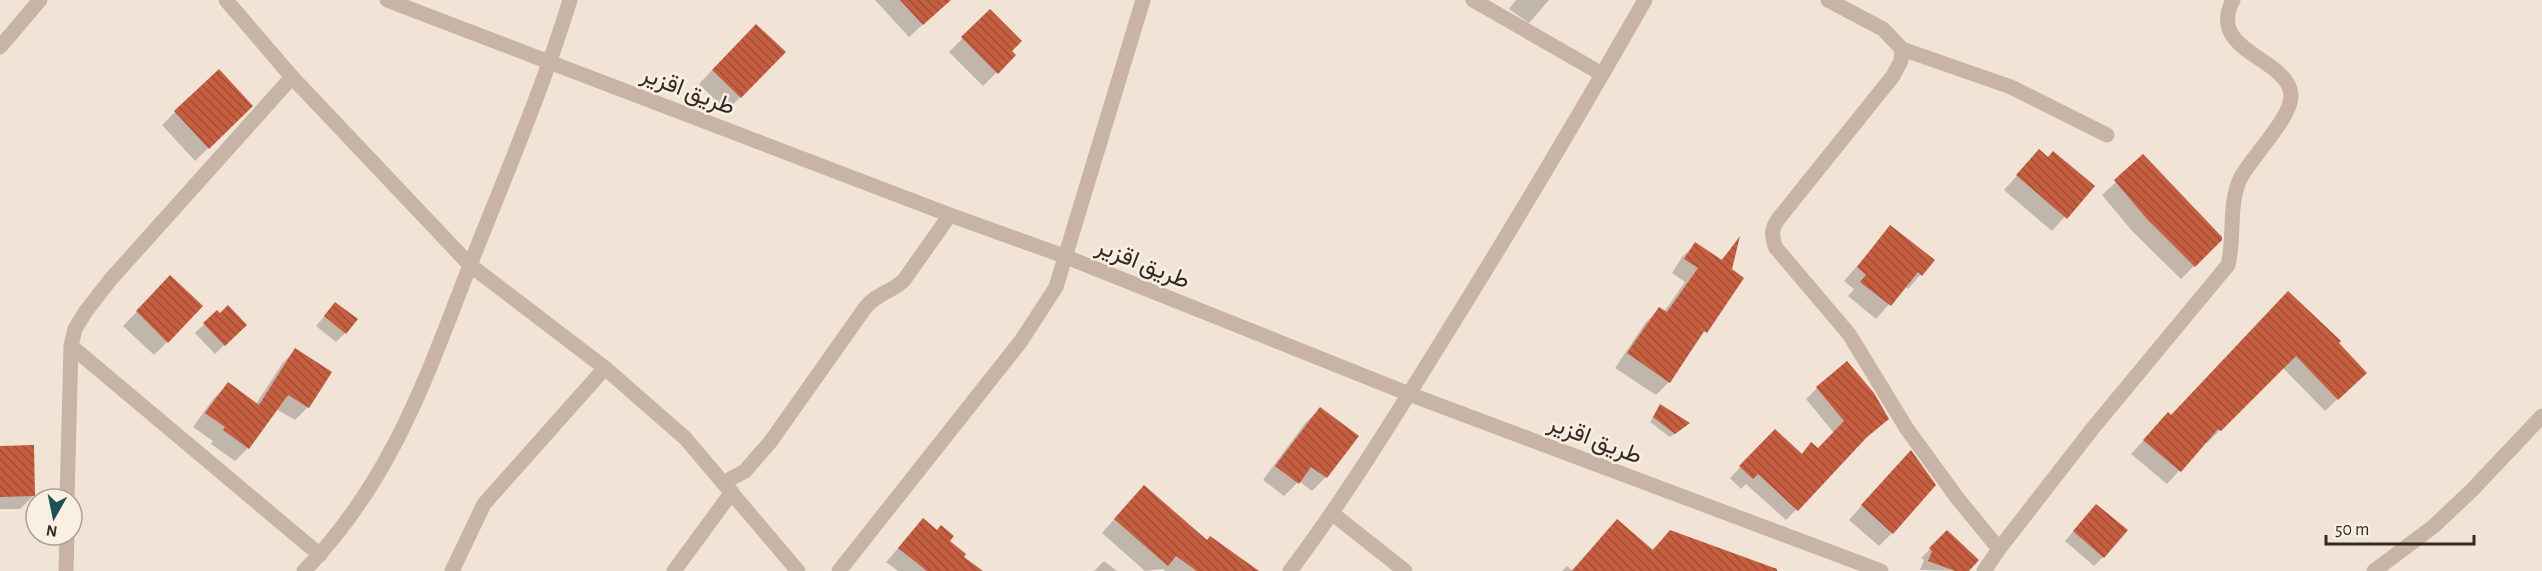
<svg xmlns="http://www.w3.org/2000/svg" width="2542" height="571" font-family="'Alegreya Sans',Vazirmatn,sans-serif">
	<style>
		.shadow { fill: #0003 }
		.building { fill: url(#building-back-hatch) }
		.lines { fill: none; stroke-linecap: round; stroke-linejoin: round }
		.minor { stroke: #c8b4a4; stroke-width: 15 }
		.labels { text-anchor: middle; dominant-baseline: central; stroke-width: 5; stroke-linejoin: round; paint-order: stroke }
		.street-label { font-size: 24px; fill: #342a25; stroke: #f9efe3 }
	</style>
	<defs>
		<pattern id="building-back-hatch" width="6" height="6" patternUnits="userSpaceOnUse" patternTransform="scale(1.5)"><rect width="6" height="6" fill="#c65e40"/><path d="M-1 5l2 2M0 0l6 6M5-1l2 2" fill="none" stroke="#a24e35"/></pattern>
	</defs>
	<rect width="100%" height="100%" fill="#f1e4d7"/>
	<!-- shadow -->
	<path class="shadow" d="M875,0H950L909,37Z
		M1516,0H1549L1529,23L1509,9Z
		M990,11L1014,55L983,86L949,52Z
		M742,39L740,97L727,111L699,84Z
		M251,106L195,161L162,125L175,112Z
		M2039,151L2092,186L2052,231L2004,190Z
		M2143,157L2220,240L2181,279L2133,232L2102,195Z
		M1891,227L1933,260L1908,289L1905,286L1876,319L1848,296L1854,289L1844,281Z
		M1738,241L1730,270L1742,278L1669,382L1656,395L1615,368L1646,322L1660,309L1664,312L1685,282L1672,273L1682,257L1696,244L1720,261Z
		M157,291L167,342L154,355L123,326Z
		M335,304L345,333L336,342L316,326Z
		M2276,306L2337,343L2352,385L2325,411L2283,368L2207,443L2206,441L2167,484L2131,454L2168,414L2171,416Z
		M217,312L245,325L215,354L195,333Z
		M295,350L308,407L295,420L276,409L248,448L235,461L211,444L213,441L193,427L214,398L228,384L256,404L282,364Z
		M1817,388L1888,419L1858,445L1786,520L1746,484L1741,489L1730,478L1775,431L1800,455L1811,444L1818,450L1834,433L1806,399Z
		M1660,406L1684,427L1670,437L1650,422Z
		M1320,409L1357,436L1326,477L1312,491L1299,481L1284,496L1263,480L1306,422Z
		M0,447L34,495L20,509H0Z
		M1897,466L1892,533L1879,546L1849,520Z
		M1131,500L1243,571H1165L1163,569L1145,571L1102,533Z
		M2087,515L2103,557L2094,566L2065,541Z
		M923,520L962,557L980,571H898L886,562Z
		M1617,521L1651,551L1670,532L1763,571H1562L1567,566L1572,570Z
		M1947,532L1967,571L1920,570L1924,560L1921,558Z
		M1104,561L1117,571H1094Z"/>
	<!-- building -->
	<path class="building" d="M900,0H951L923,25Z
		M990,9L1022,41L1012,51L1016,55L998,74L961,37Z
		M756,24L786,52L741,98L712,70Z
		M219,69L253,106L209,149L174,111Z
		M2039,149L2048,157L2053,151L2095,186L2067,219L2016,175Z
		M2143,154L2222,237V240L2195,267L2147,219L2114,180Z
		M1890,225L1935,260L1922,276L1918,272L1891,306L1860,282L1866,275L1857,267Z
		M1740,236L1732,269L1744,278L1707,333L1704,331L1670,383L1627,353L1659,307L1667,312L1698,268L1684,259L1695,242L1722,260Z
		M170,275L203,306L168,343L136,311Z
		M2288,291L2341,341L2339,343L2367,373L2338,400L2296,356L2221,431L2218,429L2181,472L2143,440L2168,412L2171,415Z
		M335,302L358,319L346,334L324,316Z
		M228,305L247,325L225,346L203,323L217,310L220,313Z
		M295,348L332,372L309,408L288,395L249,449L223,430L225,427L205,413L228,382L259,405Z
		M1847,361L1874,393L1889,419L1867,437L1798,511L1758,474L1753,479L1739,466L1775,429L1802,454L1811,442L1818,448L1844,421L1816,387Z
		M1660,404L1690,423L1675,434L1653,417Z
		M1320,407L1359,436L1327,478L1311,467L1299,484L1275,466Z
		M34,445L35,496L0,497V446Z
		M1911,450L1936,485L1893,534L1861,505Z
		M1144,485L1207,540L1210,536L1259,571H1197L1176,556L1168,566L1114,519Z
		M2096,504L2128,530L2104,558L2073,531Z
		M923,518L937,530L941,525L954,536L950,541L966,554L964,557L983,571H927L898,548Z
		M1617,519L1653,550L1670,530L1777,569V571H1572Z
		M1947,530L1979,560L1969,571H1955L1928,561L1932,551L1929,548Z"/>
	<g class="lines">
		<!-- minor -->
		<path class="minor" d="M226,0L292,77L470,265L605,368L685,438L798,571
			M387,0L950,215L1064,256L1409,394L1881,571
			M1473,0L1602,74
			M1828,0L1883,29L1902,49L1901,61L1893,76L1779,218C1771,229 1771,235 1776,248L1849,334L1907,429L1958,499L1999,549
			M0,47L40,0
			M1902,49L2011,87L2107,135
			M71,346L320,555
			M725,482L745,471L771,441L865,308C878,292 891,293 904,280L950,215
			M67,499L71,346L75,329L86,311L111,279L292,77
			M1333,514L1405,571
			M66,571L67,535
			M304,571C395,478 429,369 476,250C509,167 544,85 570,0
			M452,571L484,504L605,368
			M674,571L732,492
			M839,571L1021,341L1056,287L1143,0
			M1290,571C1345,498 1392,421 1440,344C1511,230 1579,116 1645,0
			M1984,571L1999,549L2093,428L2228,265C2235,238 2228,206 2240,179C2250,158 2293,117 2291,94C2287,57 2206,52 2233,0
			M2374,571L2434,526L2472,490L2542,416"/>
	</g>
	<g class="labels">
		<!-- street labels -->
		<g class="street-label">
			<text transform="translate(688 91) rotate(21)">طريق اقزير</text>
			<text transform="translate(1143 264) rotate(22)">طريق اقزير</text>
			<text transform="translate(1595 440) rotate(21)">طريق اقزير</text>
		</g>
	</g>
	<!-- north arrow -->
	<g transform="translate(54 517) rotate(189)"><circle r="28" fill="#f9efe3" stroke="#aaa097" stroke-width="1.5"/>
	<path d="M0-4.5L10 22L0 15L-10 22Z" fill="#1b5255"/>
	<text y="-9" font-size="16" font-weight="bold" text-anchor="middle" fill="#342a25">N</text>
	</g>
	<!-- scale -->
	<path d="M2326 535v9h148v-9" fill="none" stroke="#342a25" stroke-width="3"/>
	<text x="2335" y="535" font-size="18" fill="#342a25" stroke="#f9efe3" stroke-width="4.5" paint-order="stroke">50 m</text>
</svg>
